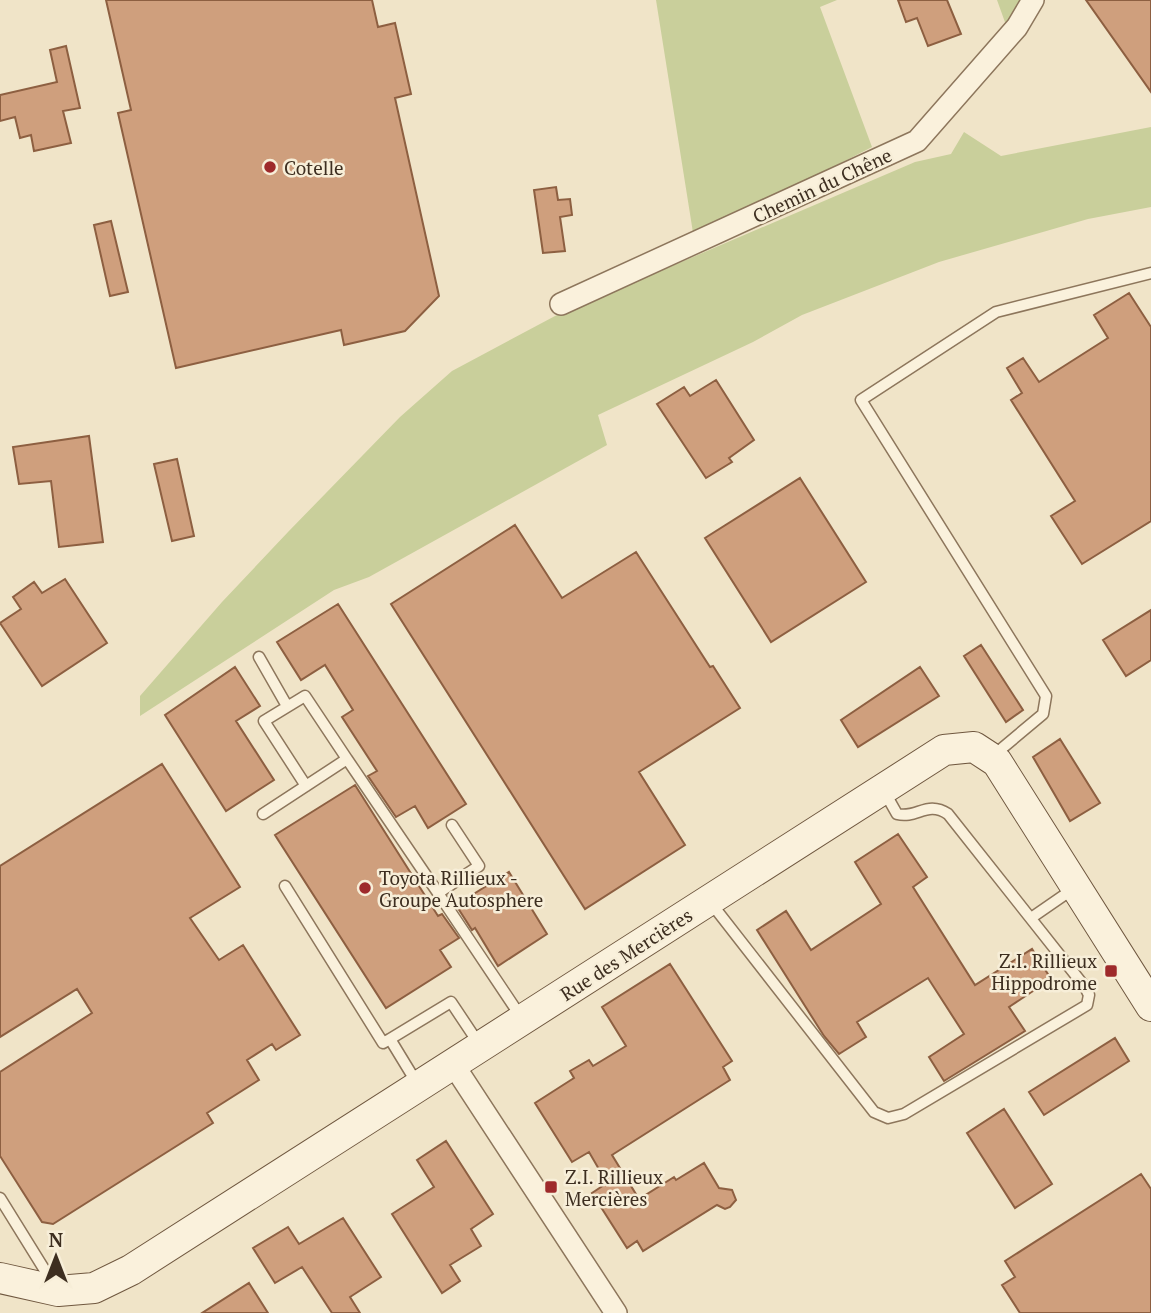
<svg xmlns="http://www.w3.org/2000/svg" width="1151" height="1313" font-family="'PT Serif',serif">
	<style>
		.green { fill: #c9cf9b }
		.building { fill: #cf9f7d; stroke: #8d5f41; stroke-width: 2 }
		.lines { fill: none; stroke-linecap: round; stroke-linejoin: round }
		.lane-casing { stroke: #8d765c; stroke-width: 13 }
		.street-casing { stroke: #8d765c; stroke-width: 24 }
		.secondary-casing { stroke: #6f573f; stroke-width: 32 }
		.lane { stroke: #faf1dc; stroke-width: 10 }
		.street { stroke: #faf1dc; stroke-width: 21 }
		.secondary { stroke: #faf1dc; stroke-width: 30 }
		.poi-dot { fill: #9e2a2b; stroke: #f7eed8; stroke-width: 2.5 }
		.labels { text-anchor: middle; dominant-baseline: central; stroke-width: 5; stroke-linejoin: round; paint-order: stroke }
		.poi-label { font-size: 19px; fill: #3d2e20; stroke: #f7eed8; text-anchor: start }
		.street-label { font-size: 19px; fill: #3d2e20; stroke: #f7eed8 }
	</style>
	<rect width="100%" height="100%" fill="#f0e4c8"/>
	<!-- green -->
	<path class="green" d="M656,0H837L820,7L872,147L694,239Z
		M997,0H1020L1006,25Z
		M1151,127V207L1088,219L939,262L802,315L753,342L598,415L607,445L369,577L334,590L140,716V696L222,602L288,532L400,417L452,371L555,316L915,162L951,154L964,132L1001,156Z"/>
	<!-- building -->
	<path class="building" d="M106,0H372L378,27L395,23L411,94L395,98L439,296L405,331L344,345L341,330L176,368L118,113L131,110Z
		M898,0H947L961,34L928,46L917,18L906,22Z
		M1086,0H1151V92Z
		M66,46L80,108L63,111L71,143L34,151L31,135L20,138L15,117L0,121V95L57,82L50,50Z
		M556,187L558,200L570,199L572,215L560,217L565,251L543,253L534,190Z
		M111,221L128,292L110,296L94,225Z
		M1129,293L1151,327V521L1082,564L1051,516L1075,501L1011,400L1022,393L1007,368L1023,358L1039,382L1108,338L1094,315Z
		M716,380L754,440L729,458L732,462L706,478L657,404L684,387L690,396Z
		M89,436L103,542L59,547L51,481L19,484L13,447Z
		M177,459L194,536L172,541L154,464Z
		M800,478L866,582L771,642L705,538Z
		M515,525L562,598L636,552L710,667L713,666L740,708L639,772L685,845L585,909L391,604Z
		M65,579L107,643L42,686L0,623L21,609L13,597L34,582L42,593Z
		M338,604L466,804L428,828L415,806L396,817L368,776L377,771L342,717L353,710L325,665L301,680L277,642Z
		M1151,610V660L1126,676L1103,640Z
		M981,645L1023,710L1006,722L964,656Z
		M235,667L260,706L236,721L274,780L226,811L165,715Z
		M920,667L939,696L858,747L841,720Z
		M1060,739L1100,803L1070,821L1033,757Z
		M162,764L240,887L190,918L219,960L243,945L300,1035L276,1050L272,1044L247,1060L259,1080L207,1113L213,1123L53,1224L42,1222L0,1156V1072L92,1013L77,989L0,1037V866Z
		M355,785L438,916L442,914L459,938L440,950L451,967L386,1008L275,835Z
		M898,834L927,877L913,887L975,985L1032,949L1051,979L1009,1007L1025,1031L944,1081L929,1057L964,1034L928,978L857,1022L866,1037L839,1054L824,1036L757,930L786,911L811,950L881,904L855,862Z
		M509,872L547,934L498,966L475,928L472,930L456,905Z
		M670,964L732,1061L723,1067L730,1080L612,1155L639,1199L674,1177L676,1180L704,1163L719,1188L732,1190L736,1200L730,1207L725,1209L717,1205L643,1251L637,1241L627,1248L592,1193L607,1183L589,1152L572,1162L535,1103L574,1078L570,1071L589,1060L593,1066L626,1046L602,1007Z
		M1115,1038L1129,1061L1044,1115L1029,1092Z
		M1004,1109L1052,1184L1015,1208L967,1133Z
		M446,1141L493,1214L471,1229L481,1246L450,1265L460,1281L442,1293L392,1214L434,1187L417,1160Z
		M1141,1174L1151,1189V1313H1020L1002,1285L1015,1277L1005,1261Z
		M343,1218L381,1277L350,1297L360,1313H332L302,1267L275,1283L253,1248L288,1227L299,1244Z
		M249,1283L268,1313H202Z"/>
	<g class="lines">
		<!-- lane casing -->
		<g class="lane-casing">
			<path id="lane" d="M259,657L287,706
				M994,755L1043,714L1046,696L861,400L996,312L1151,273
				M306,786L264,721L305,696L347,759
				M263,814L347,759L438,893
				M452,825L479,866L438,893L521,1017
				M285,886L383,1043L390,1039
				M711,903L874,1112L888,1118L904,1114L1087,1005L1089,995L1085,987L948,814C927,800 917,819 897,814L884,791
				M1031,918L1073,889
				M418,1085L390,1039L451,1002L479,1044
				M0,1198L54,1285"/>
		</g>
		<!-- street casing -->
		<g class="street-casing">
			<path id="street" d="M561,304L917,141L1017,27L1033,0
				M453,1064L616,1313"/>
		</g>
		<!-- secondary casing -->
		<g class="secondary-casing">
			<path id="secondary" d="M0,1278L58,1291L94,1288L131,1270L944,750L974,747L997,762L1151,1006"/>
		</g>
		<!-- lane -->
		<use href="#lane" class="lane"/>
		<!-- street -->
		<use href="#street" class="street"/>
		<!-- secondary -->
		<use href="#secondary" class="secondary"/>
	</g>
	<!-- markers -->
	<g class="poi-dot">
		<circle cx="270" cy="167" r="7"/>
		<circle cx="365" cy="888" r="7"/>
		<rect x="1104" y="964" width="14" height="14" rx="3.5"/>
		<rect x="544" y="1180" width="14" height="14" rx="3.5"/>
	</g>
	<g class="labels">
		<!-- poi labels -->
		<g class="poi-label">
			<text x="284" y="167">Cotelle</text>
			<text x="379" y="877">Toyota Rillieux -<tspan x="379" dy="22">Groupe Autosphere</tspan></text>
			<text x="1097" y="960" text-anchor="end">Z.I. Rillieux<tspan x="1097" dy="22">Hippodrome</tspan></text>
			<text x="565" y="1176">Z.I. Rillieux<tspan x="565" dy="22">Mercières</tspan></text>
		</g>
		<!-- street labels -->
		<g class="street-label">
			<text transform="translate(822 185) rotate(-25)">Chemin du Chêne</text>
			<text transform="translate(626 954) rotate(-33)">Rue des Mercières</text>
		</g>
	</g>
	<!-- north arrow -->
	<g transform="translate(56 1257)" stroke="#f7eed8" stroke-width="5" paint-order="stroke">
	<path d="M0-5L12 26L0 18L-12 26Z" fill="#3d2e20"/>
	<text y="-10" font-size="19" font-weight="bold" text-anchor="middle" fill="#3d2e20">N</text>
	</g>
</svg>
